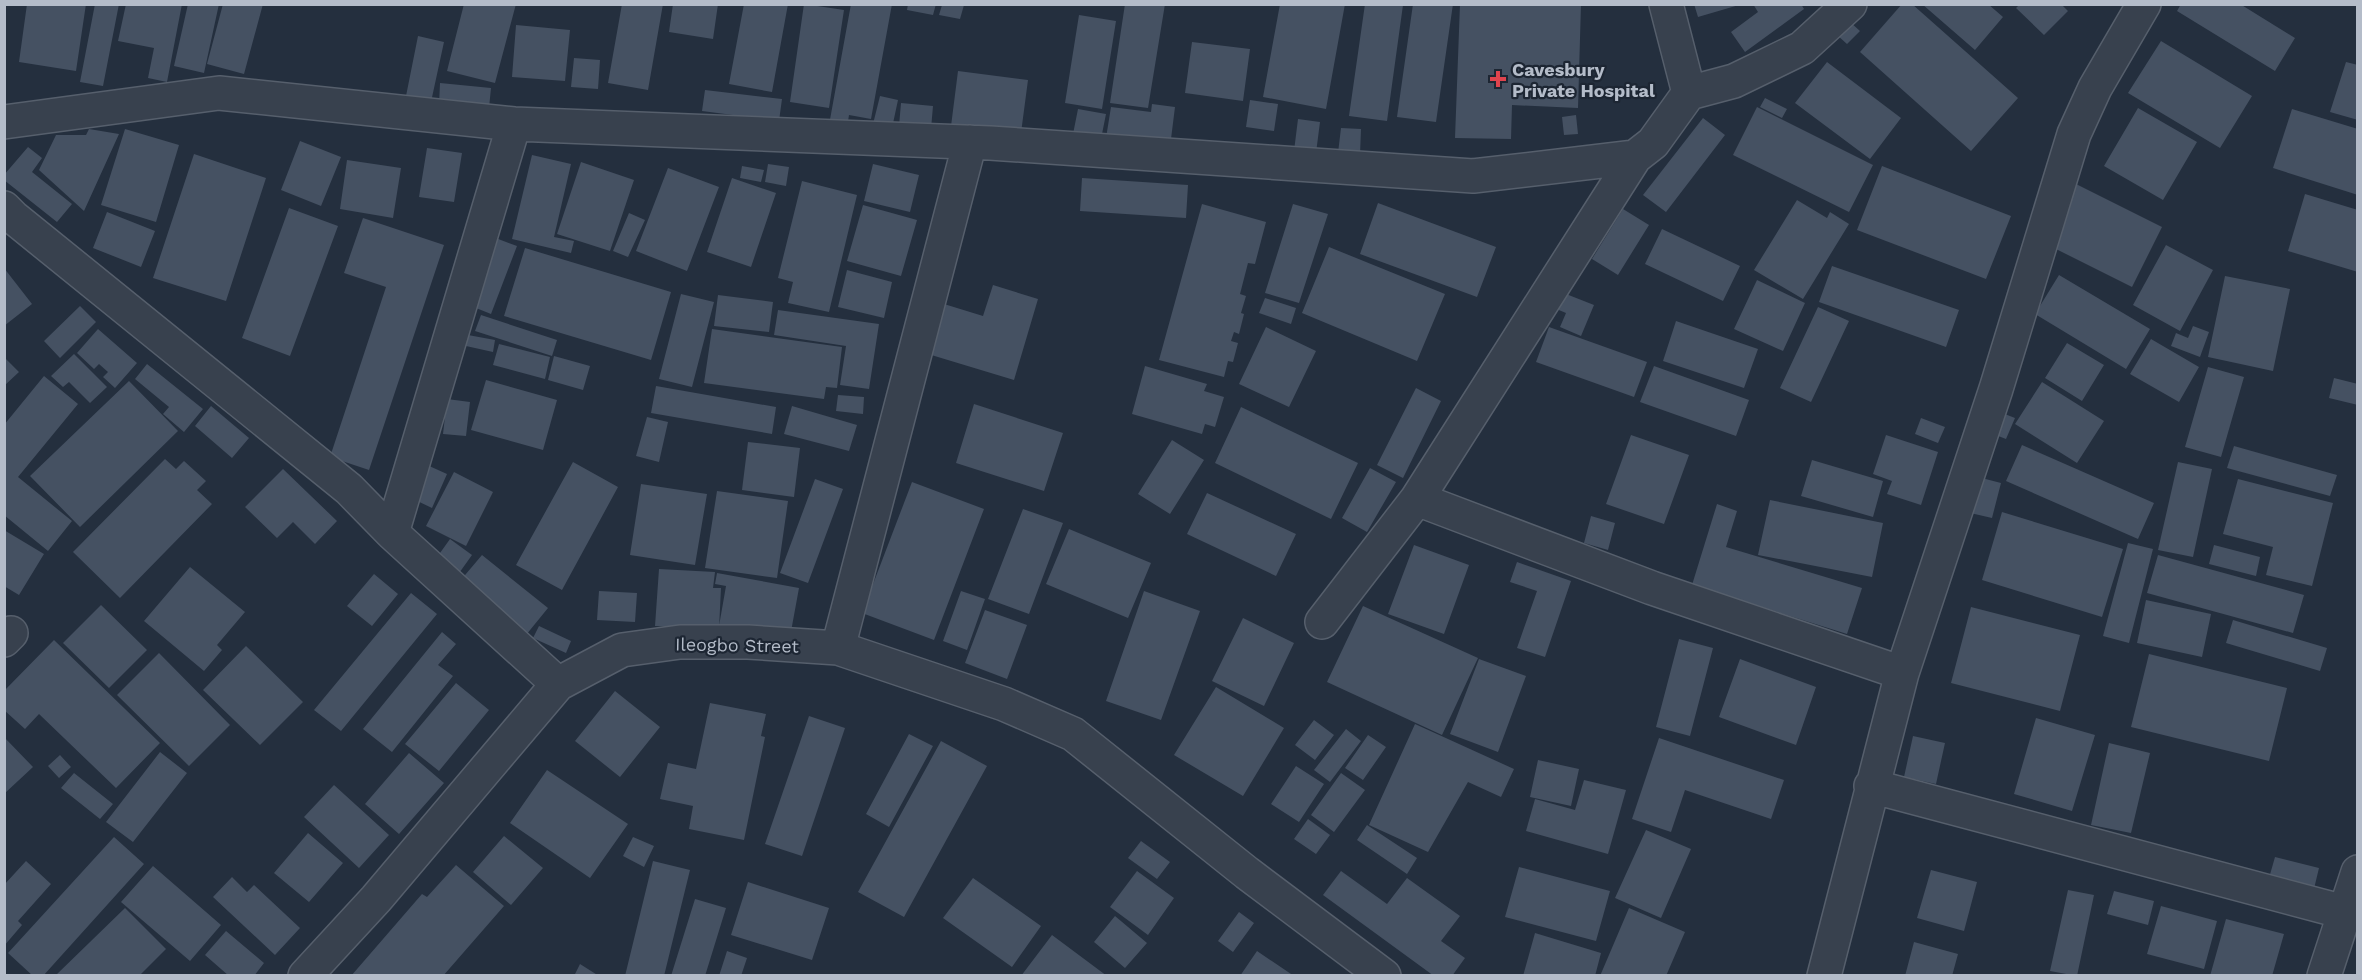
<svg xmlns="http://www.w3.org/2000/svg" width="2362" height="980" font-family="'Work Sans',sans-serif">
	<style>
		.building { fill: #455162 }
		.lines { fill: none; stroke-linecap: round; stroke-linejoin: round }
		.street-casing { stroke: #565f6c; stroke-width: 36 }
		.street { stroke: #38414e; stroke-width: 33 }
		.health-dot { fill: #e0444e; stroke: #1d2633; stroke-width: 2 }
		.labels { text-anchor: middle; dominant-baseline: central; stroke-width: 4.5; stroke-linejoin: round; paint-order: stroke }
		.poi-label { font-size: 18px; font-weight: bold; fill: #b4bcc9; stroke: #1d2633; text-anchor: start }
		.street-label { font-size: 18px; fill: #b4bcc9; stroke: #1d2633 }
	</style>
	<rect width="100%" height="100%" fill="#242f3e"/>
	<!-- building -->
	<path class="building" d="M27,4H86L76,71L19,62Z
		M95,4H119L103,86L80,82Z
		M126,4H182L167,82L148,78L154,48L118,41Z
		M188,4H219L204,73L174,66Z
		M223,4H263L244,74L207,64Z
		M464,4H516L495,83L447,71Z
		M622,4H663L648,90L608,83Z
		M673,4H718L713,39L669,32Z
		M744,4H788L772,92L729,84Z
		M804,4L844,10L829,108L790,102Z
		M851,4H892L871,119L849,115L847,128L829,125Z
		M908,4H936L933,15L907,10Z
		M1125,4H1165L1148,108L1110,103Z
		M1280,4H1345L1326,109L1263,97Z
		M1365,4L1403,5L1387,121L1349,116Z
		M1413,4H1453L1436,122L1397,117Z
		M1460,4H1581L1578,108L1512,105L1511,139L1455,138Z
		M1694,4H1739V5L1698,17Z
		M1753,4H1801L1804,9L1745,52L1731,32L1758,12Z
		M1902,4H1912L2018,98L1971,151L1860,52Z
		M1922,4H1988L2003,17L1975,50Z
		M2181,4H2240L2295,38L2275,71L2177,11Z
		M942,5H964L960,19L939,15Z
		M2019,5H2062L2068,11L2044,35L2016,8Z
		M1079,15L1116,21L1102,109L1065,103Z
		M1850,22L1860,31L1847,44L1837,35Z
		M516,25L570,30L565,81L512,77Z
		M418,36L444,42L431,102L406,96Z
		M2161,41L2252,96L2220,148L2128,93Z
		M1192,42L1250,49L1243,101L1185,93Z
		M574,58L600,60L598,89L571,87Z
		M1827,62L1901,118L1870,159L1795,103Z
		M2346,62L2358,65V120L2330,112Z
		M958,71L1028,80L1021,133L950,134Z
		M440,83L491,88L489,108L439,105Z
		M705,90L782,99L779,121L702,111Z
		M880,96L898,100L892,128L873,124Z
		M1765,98L1787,109L1782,118L1760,107Z
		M1250,100L1278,104L1274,131L1246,127Z
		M901,103L933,106L931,129L899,126Z
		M1152,104L1175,107L1170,147L1106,138L1111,107L1151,112Z
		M1757,107L1873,165L1849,212L1733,155Z
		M2138,108L2197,142L2163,200L2104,166Z
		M1078,109L1106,114L1101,139L1073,134Z
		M2292,109L2358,129V195L2273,168Z
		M1576,115L1578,134L1564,135L1562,117Z
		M1703,118L1725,135L1666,212L1643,195Z
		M1298,119L1320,122L1316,153L1294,151Z
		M1341,128L1361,129L1360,155L1338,153Z
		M89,129L119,134L84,211L39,170L56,135H86Z
		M125,129L179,145L156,222L101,205Z
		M300,141L341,157L321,206L281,190Z
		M28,147L42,158L32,172L72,204L57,222L4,180V175Z
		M427,148L462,153L454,202L419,197Z
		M194,154L266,178L226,301L153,278Z
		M532,155L571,164L554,237L574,241L571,253L512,239Z
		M347,160L401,168L393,218L340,209Z
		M581,162L634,180L610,251L557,234Z
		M768,164L789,167L786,186L765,182Z
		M873,164L919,175L910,212L864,201Z
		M742,166L764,170L761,182L740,178Z
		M1882,166L2011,216L1986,279L1857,230Z
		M668,168L719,187L687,271L636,251Z
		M732,178L776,193L751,267L707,252Z
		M1082,178L1188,185L1186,218L1080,211Z
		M802,181L857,195L829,312L788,303L793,282L778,278Z
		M2074,183L2162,227L2132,287L2044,243Z
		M2305,194L2358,210V272L2288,251Z
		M1797,200L1827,218L1830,212L1849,224L1803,299L1754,270Z
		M1378,203L1496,247L1477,297L1360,254Z
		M1202,204L1266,222L1255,264L1248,263L1240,294L1246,296L1241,313L1244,314L1239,334L1234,332L1231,341L1238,343L1233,362L1228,361L1224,377L1159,360Z
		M1293,204L1328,214L1299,303L1265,293Z
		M863,205L917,220L901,276L847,261Z
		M289,208L338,226L290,356L242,338Z
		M1623,209L1649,225L1618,275L1592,259Z
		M107,212L155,231L141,267L93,248Z
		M629,213L645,220L628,257L613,251Z
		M363,218L444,245L369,470L330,457L386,287L344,273Z
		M1662,229L1740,266L1723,301L1645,264Z
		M493,237L517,246L491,314L466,304Z
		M2166,245L2213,270L2180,331L2133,305Z
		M1329,247L1445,294L1417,361L1302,313Z
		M525,248L671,292L651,360L504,316Z
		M1832,266L1959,310L1946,347L1819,302Z
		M4,268L32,304L4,326Z
		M847,270L892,282L884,318L838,307Z
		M2059,275L2150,329L2126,369L2035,314Z
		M2225,276L2290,289L2273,371L2208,357Z
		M1757,280L1805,303L1783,351L1734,329Z
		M993,285L1038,299L1014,380L928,354L944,304L983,316Z
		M1561,292L1594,305L1581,336L1560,327L1566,313L1554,308Z
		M681,294L714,302L692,387L659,379Z
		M718,295L773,302L769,332L714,326Z
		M1265,298L1296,308L1291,324L1259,313Z
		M80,306L96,322L60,358L44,341Z
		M1818,307L1849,321L1811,402L1780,388Z
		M778,310L879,324L869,389L840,385L846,346L774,335Z
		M481,315L557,340L552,356L475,331Z
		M1676,321L1758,349L1744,388L1663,361Z
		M2193,326L2209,332L2200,357L2171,346L2176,333L2188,338Z
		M1266,327L1316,351L1289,407L1239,384Z
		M1549,327L1647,362L1634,397L1536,362Z
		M98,329L137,363L115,388L103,377L108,372L99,364L94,369L77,353Z
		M712,329L842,347L837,388L826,387L824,399L704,383Z
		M468,335L495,340L493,352L466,346Z
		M2151,339L2199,367L2179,402L2130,374Z
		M2067,343L2104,365L2082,401L2045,378Z
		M499,344L550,357L545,379L493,365Z
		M74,354L107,387L90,403L69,382L63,387L51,376Z
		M554,356L590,366L583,390L548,380Z
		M4,357L19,372L4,386Z
		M147,364L203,409L184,432L163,414L169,407L135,379Z
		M1145,366L1207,384L1204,391L1224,397L1215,427L1205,424L1202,434L1132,414Z
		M1654,366L1749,400L1736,436L1640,402Z
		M2208,367L2244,377L2221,457L2185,447Z
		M44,376L78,404L18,477L72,521L48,551L4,515V425Z
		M2334,378L2358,384V405L2329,398Z
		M486,380L557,400L543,450L471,430Z
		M129,381L178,431L80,527L30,476Z
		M2042,382L2104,421L2077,463L2015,424Z
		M656,386L776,407L772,434L651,413Z
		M1416,388L1441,401L1403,478L1377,465Z
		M838,395L864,397L863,414L836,411Z
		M447,399L470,402L466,436L443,434Z
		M974,404L1063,433L1044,491L956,463Z
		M211,406L249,438L232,458L195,426Z
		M792,406L857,425L849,451L784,434Z
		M1241,407L1358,463L1331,519L1215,463Z
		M1997,411L2015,418L2006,439L1988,432Z
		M647,417L668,422L659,462L636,456Z
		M1921,418L1945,427L1938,443L1915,434Z
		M1631,435L1689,455L1664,524L1606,504Z
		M1886,435L1938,452L1921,505L1887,494L1892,481L1873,474Z
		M1172,440L1204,460L1170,514L1138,494Z
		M748,442L800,448L794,497L742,490Z
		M2022,445L2154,503L2138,539L2006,481Z
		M2234,446L2337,475L2330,496L2227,468Z
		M165,459L176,469L184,461L206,481L197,490L212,504L120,598L73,552Z
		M1812,460L1883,481L1873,517L1801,496Z
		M573,462L618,487L562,590L516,565Z
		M2178,462L2212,469L2193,557L2158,550Z
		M427,465L447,474L432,508L411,498Z
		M1370,468L1396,482L1367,532L1342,518Z
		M283,469L337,521L315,544L293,522L277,538L245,507Z
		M454,472L493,492L466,546L426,526Z
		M1974,476L2001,483L1992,518L1966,512Z
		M815,479L843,489L808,583L780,573Z
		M2238,479L2333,503L2312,586L2266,575L2273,547L2223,534Z
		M912,482L984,509L934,640L862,613Z
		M641,484L707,494L695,565L630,555Z
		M717,491L788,501L777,578L705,568Z
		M1207,493L1296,534L1276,576L1187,534Z
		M1770,500L1883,523L1872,577L1758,555Z
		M1717,504L1737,511L1726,547L1862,588L1847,634L1692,585Z
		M1023,509L1063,523L1029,614L988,599Z
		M2002,512L2123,549L2102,617L1982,580Z
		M1591,516L1615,523L1608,550L1584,543Z
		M1069,529L1151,563L1128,618L1046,584Z
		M4,530L44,554L19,595L4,586Z
		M450,539L472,555L457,576L435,560Z
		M2128,543L2153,549L2129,643L2103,636Z
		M1414,545L1469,565L1444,634L1388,614Z
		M2214,545L2260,557L2256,576L2209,564Z
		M482,555L548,608L526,635L460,581Z
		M2158,555L2304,595L2293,633L2147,593Z
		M1517,562L1571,581L1545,657L1517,648L1537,591L1510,582Z
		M190,567L245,612L217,645L222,650L204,671L144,621Z
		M659,569L715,572L713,588H721L719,629L655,626Z
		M717,573L799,588L790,637L719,626L726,586L715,584Z
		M374,574L398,594L372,626L347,606Z
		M599,591L637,593L635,622L597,620Z
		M961,591L985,599L967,650L943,641Z
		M1144,591L1200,611L1161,720L1106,701Z
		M411,593L437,614L341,731L314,710Z
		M2146,600L2211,614L2202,657L2137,643Z
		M101,605L147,650L109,688L63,643Z
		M1363,606L1478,658L1442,735L1327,682Z
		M1971,607L2080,635L2060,711L1951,683Z
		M985,610L1027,625L1007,679L965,663Z
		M1243,618L1294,643L1264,706L1212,681Z
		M2233,620L2327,648L2320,671L2226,643Z
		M539,626L571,641L566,653L533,638Z
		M442,632L456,644L438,665L453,676L392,752L363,729Z
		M1679,639L1713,648L1690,736L1656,727Z
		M54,640L160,743L116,788L39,714L25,729L4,710V691Z
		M246,646L303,702L260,745L203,690Z
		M159,653L230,725L189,766L117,695Z
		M2149,654L2287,688L2269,761L2131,727Z
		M1479,659L1526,676L1498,752L1450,734Z
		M1740,659L1816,687L1796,745L1719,717Z
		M456,683L489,710L439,771L405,744Z
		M1216,687L1284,728L1243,796L1174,755Z
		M615,691L660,727L620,777L575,741Z
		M710,703L766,714L761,736L765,737L744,840L689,829L693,806L660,799L668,763L696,769Z
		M809,716L845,728L802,856L765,844Z
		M2036,718L2095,735L2072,811L2014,794Z
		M1314,720L1334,735L1315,760L1295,745Z
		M1415,724L1514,769L1501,797L1468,782L1428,852L1369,825Z
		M1346,729L1361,741L1330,782L1314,770Z
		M909,734L933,746L889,827L866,814Z
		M1368,735L1386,747L1363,780L1345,768Z
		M1913,736L1945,743L1936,784L1904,777Z
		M4,737L33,767L4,794Z
		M1659,738L1784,780L1771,819L1685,790L1671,832L1632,819Z
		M941,741L987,766L904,917L858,892Z
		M2109,743L2150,753L2131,833L2091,825Z
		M160,752L187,773L133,842L106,822Z
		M409,753L444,783L399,834L365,804Z
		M60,755L71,767L59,778L48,766Z
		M1538,760L1579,769L1571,806L1530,797Z
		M1296,766L1324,784L1299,822L1271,804Z
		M547,770L628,824L590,878L510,823Z
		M74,773L113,804L100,819L61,788Z
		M1341,773L1365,790L1334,832L1311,815Z
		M1584,780L1626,790L1608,854L1526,831L1535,799L1575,810Z
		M334,785L389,835L359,868L304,817Z
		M1308,819L1330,835L1316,854L1294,839Z
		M1367,825L1417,858L1407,874L1357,840Z
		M1646,830L1691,849L1661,918L1615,898Z
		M308,833L343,863L309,902L274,873Z
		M504,836L543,868L511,905L473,872Z
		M114,837L144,864L43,976H33L8,953Z
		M633,837L654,846L644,867L623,856Z
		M1141,841L1170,862L1157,879L1128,858Z
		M2275,857L2319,868L2312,897L2267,885Z
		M26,861L51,884L18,921L22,925L4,946V885Z
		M653,861L690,870L664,976H625Z
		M456,865L504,906L443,976H351L422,894L427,897Z
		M153,866L221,925L190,961L121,902Z
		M1519,867L1610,891L1596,941L1505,917Z
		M1931,870L1977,882L1964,931L1917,918Z
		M1137,871L1174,898L1148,935L1110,907Z
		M1341,871L1387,904L1407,878L1460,916L1441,941L1465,958L1452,976H1434L1323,895Z
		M232,877L247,892L254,885L300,928L275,955L213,897Z
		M973,878L1041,926L1012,967L943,918Z
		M748,882L829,908L812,960L731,935Z
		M2068,890L2094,895L2077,976L2050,971Z
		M2114,891L2154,901L2148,925L2107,914Z
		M695,899L726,908L705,976H671Z
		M2161,906L2217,921L2204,969L2147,954Z
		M125,908L166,949L139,976H55Z
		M1629,908L1685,932L1666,976H1600Z
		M1239,912L1254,923L1233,952L1218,941Z
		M1115,916L1147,943L1125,968L1094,942Z
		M2226,919L2284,934L2272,976H2210Z
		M226,931L264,963L254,976H229L205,955Z
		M1535,933L1601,953L1595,976H1523Z
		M1052,935L1107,976H1021Z
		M1914,942L1958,954L1952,976H1905Z
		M727,951L747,958L741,976H719Z
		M1257,951L1294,976H1240Z
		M580,964L599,976H574Z"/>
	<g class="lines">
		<!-- street casing -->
		<g class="street-casing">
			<path id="street" d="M1666,4L1689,93
				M4,122L219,93L514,124L990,143L1473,176L1635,157
				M4,208L13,217L349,489L392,533L558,684
				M1417,499L1652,588L1902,673
				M392,533L514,124
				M1322,622L1417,499L1635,157L1653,143L1689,93L1734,81L1802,48L1850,4
				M4,640L11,633
				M838,648L970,142
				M1871,786L2344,912
				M305,976L376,899L558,684L622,650L680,642H748L838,648L1004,704L1073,734L1247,873L1384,976
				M1824,976L1902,673L1996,389L2074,134L2095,88L2144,4
				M2324,976L2358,872"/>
		</g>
		<!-- street -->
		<use href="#street" class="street"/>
	</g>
	<!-- markers -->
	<path class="health-dot" d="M1495 70h6v6h6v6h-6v6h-6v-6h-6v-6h6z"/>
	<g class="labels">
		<!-- poi labels -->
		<g class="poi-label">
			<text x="1512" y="69">Cavesbury<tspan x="1512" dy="21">Private Hospital</tspan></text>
		</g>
		<!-- street labels -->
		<g class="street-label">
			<text transform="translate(737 645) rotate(1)">Ileogbo Street</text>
		</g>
	</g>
	<!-- border -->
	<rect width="2362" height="980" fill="none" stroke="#b4bcc9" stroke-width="12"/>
</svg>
